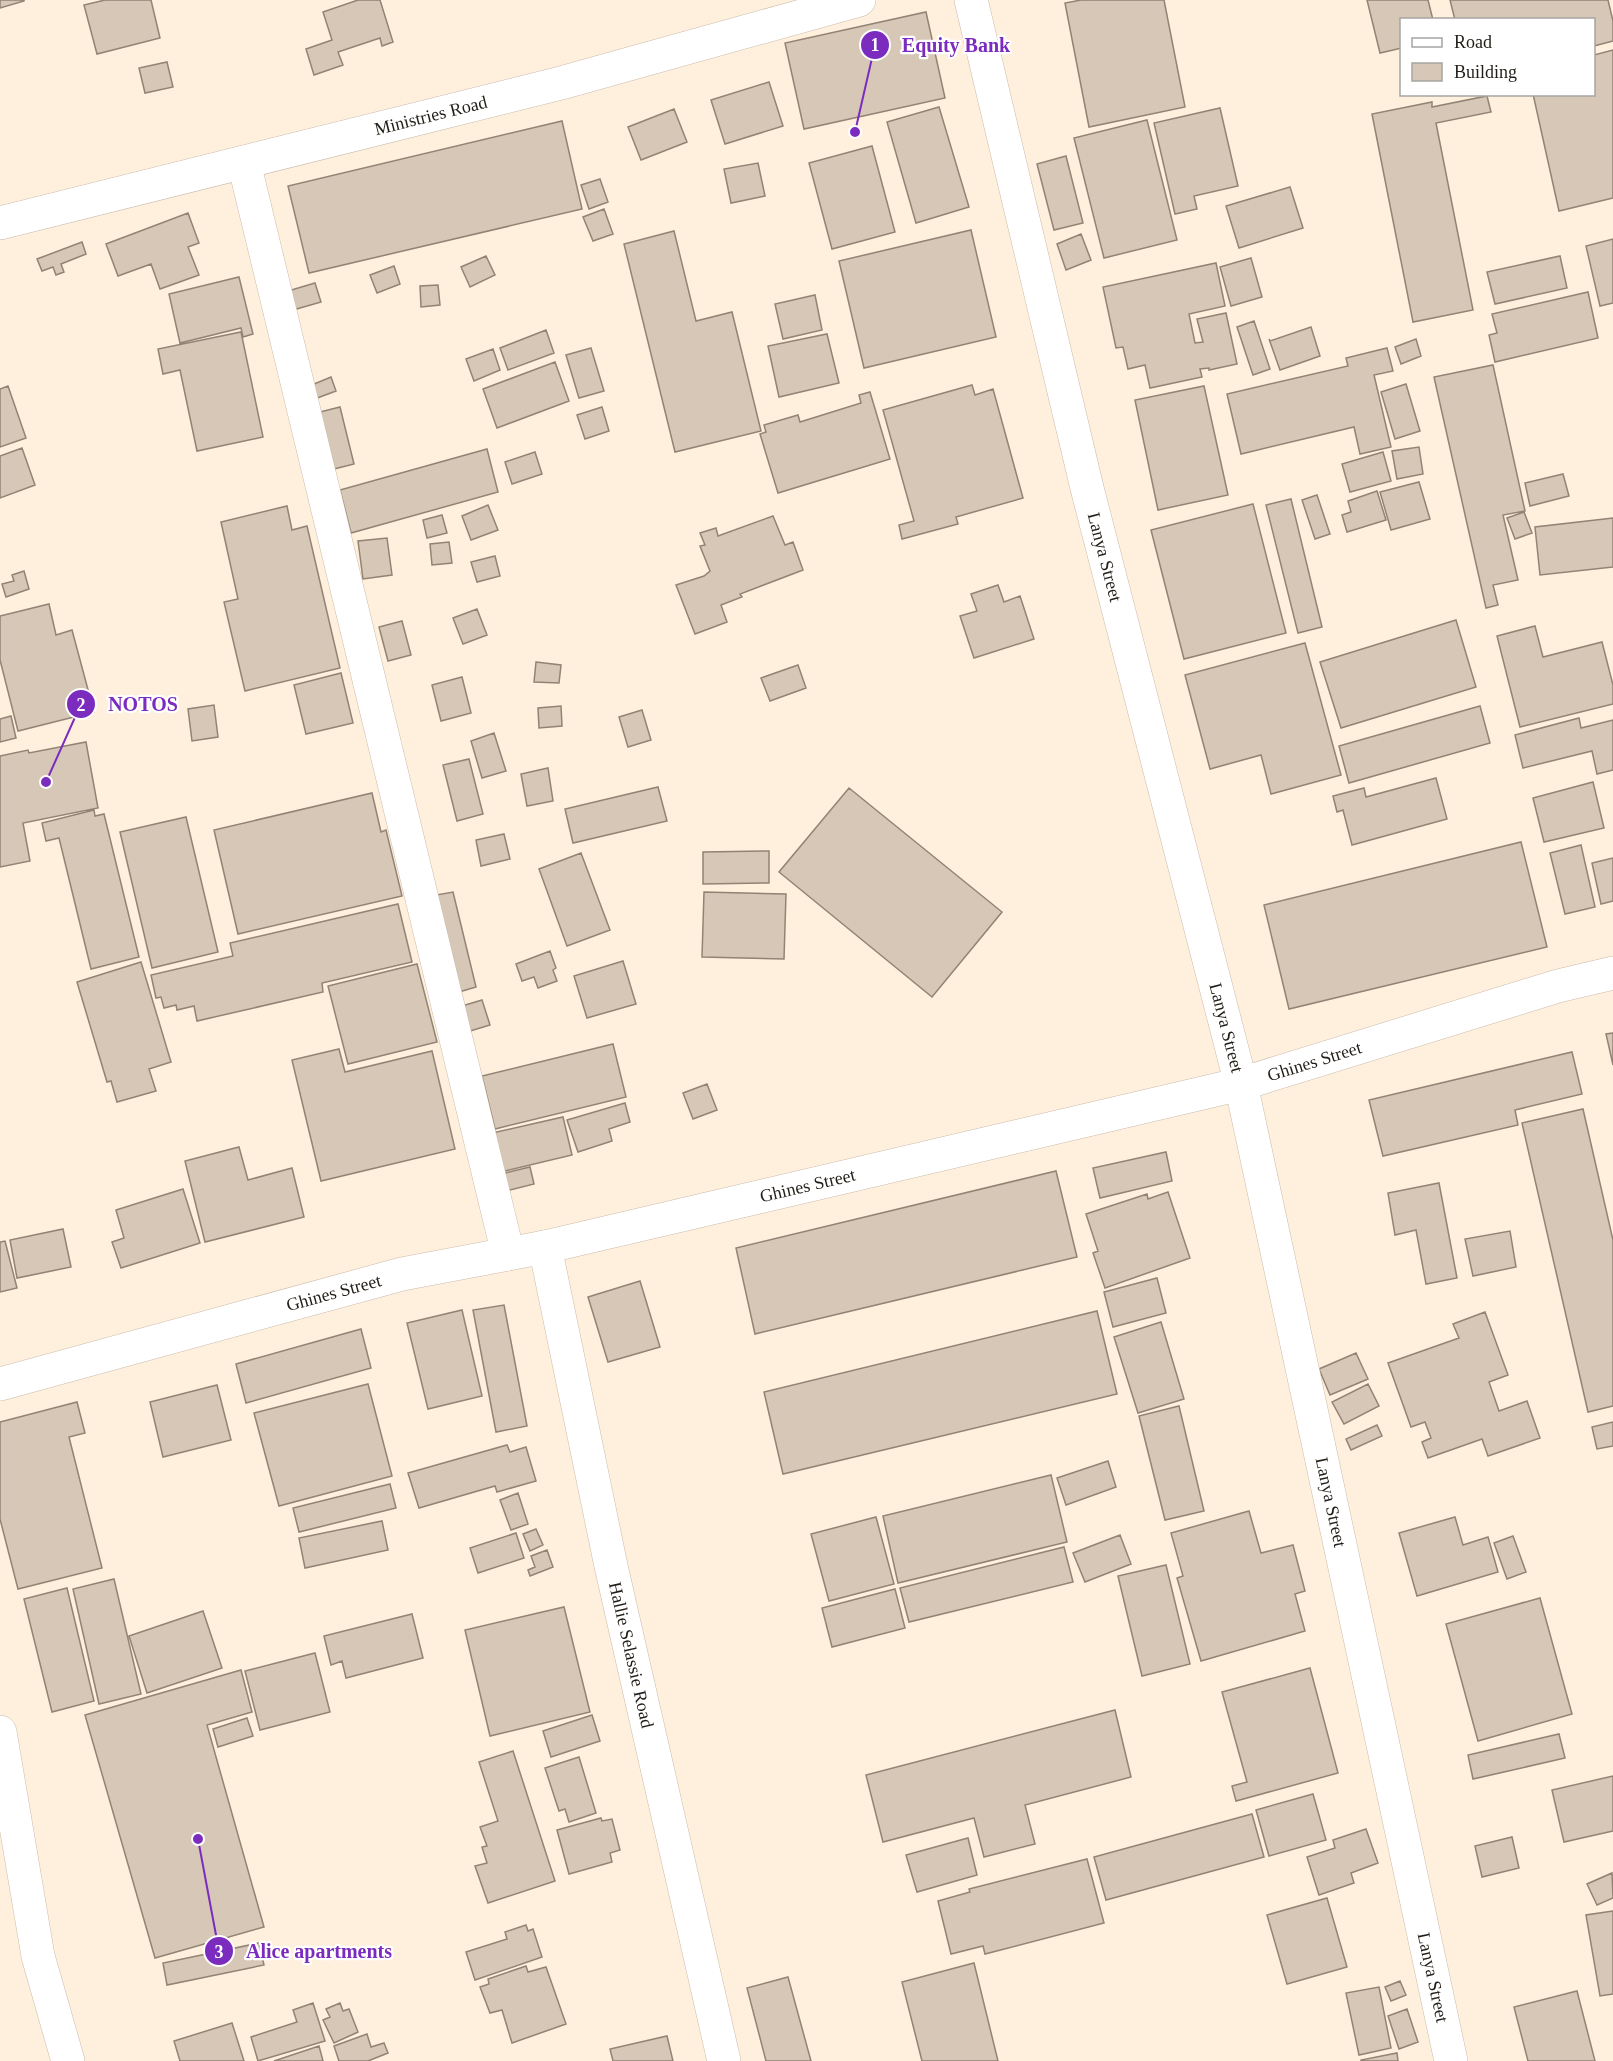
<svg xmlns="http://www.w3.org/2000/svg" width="1613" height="2061" font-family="Georgia,serif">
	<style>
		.building { fill: #d7c7b7; stroke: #928374; stroke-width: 1.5 }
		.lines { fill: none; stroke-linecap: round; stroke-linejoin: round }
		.minor-casing { stroke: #cbbcab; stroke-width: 34 }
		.minor { stroke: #fff; stroke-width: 33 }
		.labels { text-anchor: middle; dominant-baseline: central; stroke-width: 4.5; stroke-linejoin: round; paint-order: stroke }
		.street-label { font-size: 18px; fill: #221d17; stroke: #fff }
		.leader { fill: none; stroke: #7b2cbf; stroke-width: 2 }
		.callout-dot { fill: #7b2cbf; stroke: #fff; stroke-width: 2 }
		.mark-label { font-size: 18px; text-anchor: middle; font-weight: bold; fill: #fff }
		.callout-label { font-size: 20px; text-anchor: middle; font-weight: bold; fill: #7b2cbf; stroke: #fff; stroke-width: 4.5; stroke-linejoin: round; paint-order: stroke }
	</style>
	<rect width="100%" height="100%" fill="#ffefdd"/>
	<!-- building -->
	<path class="building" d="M0,0H24V1L0,8Z
		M105,0H151L160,38L97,54L84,5Z
		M358,0H380L393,42L382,46L380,38L338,52L343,65L314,75L306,49L332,40L323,12Z
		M1081,0H1164L1185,107L1089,127L1065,3Z
		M1367,0H1428L1433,20H1402V48L1380,53Z
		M1450,0H1608L1613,21V41L1594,46V20H1455Z
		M926,12L945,98L804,129L785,43Z
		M1613,50V198L1559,211L1533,94H1594V55Z
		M167,62L173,87L145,93L139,68Z
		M769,82L783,126L725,144L711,100Z
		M1487,96L1491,112L1436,123L1473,310L1413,322L1372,114L1432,102V107Z
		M939,107L969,207L916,223L887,122Z
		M1220,108L1238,186L1194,196L1197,209L1175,214L1154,123Z
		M674,109L687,142L641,160L628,127Z
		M1147,120L1177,240L1104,258L1074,138Z
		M562,121L582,209L309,273L288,186Z
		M872,146L895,232L832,249L809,163Z
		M1066,156L1083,223L1054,230L1037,164Z
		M758,163L765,196L731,203L724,169Z
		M600,179L608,202L589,209L581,185Z
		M1290,187L1303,228L1239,248L1226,206Z
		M604,209L613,234L593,241L583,217Z
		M188,213L199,243L188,247L199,275L160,289L151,264L118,276L106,244Z
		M971,230L996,337L864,368L839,261Z
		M674,231L696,321L732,312L761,431L675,452L624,244Z
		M1081,234L1091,260L1066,270L1057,244Z
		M1613,239V303L1600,306L1586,246Z
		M82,242L86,254L61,264L64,272L56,275L53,267L42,271L37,259Z
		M486,256L495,275L470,287L461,267Z
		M1560,256L1567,288L1495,304L1487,272Z
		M1251,258L1262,297L1231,306L1220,267Z
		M1216,263L1225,306L1189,314L1195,343L1203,342L1197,319L1226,313L1237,364L1209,370V368L1200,369L1202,377L1150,388L1145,365L1128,369L1123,347L1116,348L1103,287Z
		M394,266L400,284L377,293L370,275Z
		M239,277L253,334L243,337L241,328L180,343L169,294Z
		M315,283L321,302L293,310L288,291Z
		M438,285L440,305L421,307L420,286Z
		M1588,292L1598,338L1495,362L1489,335L1497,333L1492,314Z
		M815,295L822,330L783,339L775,304Z
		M1254,321L1270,369L1253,375L1237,327Z
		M1311,327L1320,356L1280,370L1269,339L1270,341Z
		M546,330L554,353L508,370L500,348Z
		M241,332L263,437L197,451L180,370L163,374L158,349Z
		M827,334L839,383L779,397L768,346Z
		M1416,339L1421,356L1401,364L1395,347Z
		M591,348L604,391L579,398L566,355Z
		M1387,348L1393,371L1374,375L1391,447L1360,454L1354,427L1241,454L1227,394L1348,366L1346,358Z
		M493,349L500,370L474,381L466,359Z
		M555,362L569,401L497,428L483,389Z
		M1493,365L1525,511L1503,515L1518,580L1493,585L1498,605L1486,608L1434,377Z
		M331,377L336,391L312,400L307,387Z
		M1406,384L1420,431L1395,439L1381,392Z
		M972,385L975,395L993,389L1023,498L956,517L958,524L902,539L899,525L914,521L883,410Z
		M8,386L26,438L0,447V389Z
		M1204,386L1228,495L1158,510L1135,400Z
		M870,392L890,459L778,493L760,434L766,432L764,425L798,415L800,422L861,403L859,395Z
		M340,407L354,464L326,471L312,414Z
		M602,407L609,431L585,439L577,415Z
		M1419,447L1423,474L1397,479L1392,451Z
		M22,448L35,485L0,498V456Z
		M487,449L498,492L351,533L340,490Z
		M535,452L542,474L512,484L505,462Z
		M1383,452L1391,481L1350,492L1342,464Z
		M1563,474L1569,496L1530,506L1525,483Z
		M1419,482L1430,519L1391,530L1380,492Z
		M1377,491L1386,520L1347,532L1342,515L1351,512L1348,501Z
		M1317,495L1330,534L1315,539L1302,500Z
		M1291,499L1322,627L1298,633L1266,505Z
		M1253,504L1286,633L1184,659L1151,530Z
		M488,505L498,530L471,540L462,516Z
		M287,506L292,530L307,526L340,668L245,691L224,602L238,599L221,522Z
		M1524,512L1532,533L1515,539L1507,518Z
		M442,515L447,533L427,538L423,520Z
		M773,516L785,545L793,542L803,570L740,594L742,597L721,605L727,622L695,634L676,585L704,576L710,571L700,546L705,545L700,533L716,528L718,536Z
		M1613,518V567L1540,575L1535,527Z
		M387,538L392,575L363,579L358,541Z
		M449,542L452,563L432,565L430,544Z
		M495,556L500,576L477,582L471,562Z
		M24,571L29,589L6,597L2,584L14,581L12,575Z
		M998,585L1004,602L1020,596L1034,639L974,658L960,616L977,611L971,594Z
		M49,604L56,635L72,630L94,712L18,731L0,660V616Z
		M477,609L487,635L463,644L453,618Z
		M1456,620L1476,687L1341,728L1320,662Z
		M402,621L411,655L388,661L379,627Z
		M1535,626L1543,657L1602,642L1613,685V704L1520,727L1497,636Z
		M1305,643L1341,775L1271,794L1261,755L1210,769L1185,675Z
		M536,662L561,665L559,683L534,682Z
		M798,665L806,688L770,701L761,678Z
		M341,673L353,723L306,734L294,685Z
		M462,677L471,713L441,721L432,685Z
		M214,705L218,737L192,741L188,709Z
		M561,706L562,726L539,728L538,708Z
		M1480,706L1490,743L1349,783L1339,746Z
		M642,710L651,740L628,747L619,717Z
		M11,716L16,738L0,742V719Z
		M1579,718L1581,728L1613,720V770L1597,774L1592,751L1523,768L1515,735Z
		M494,733L506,771L482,778L471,741Z
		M86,742L98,808L23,823L30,861L0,867V756L28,750L29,753Z
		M469,759L483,814L457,821L443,765Z
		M548,768L553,801L527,806L521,774Z
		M1436,778L1447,819L1352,845L1343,810L1337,812L1333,796L1364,788L1366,797Z
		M1593,782L1604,828L1544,842L1533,798Z
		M658,787L667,821L573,843L565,809Z
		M849,788L1002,912L932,997L779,872Z
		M372,793L381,832L386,830L402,896L238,934L214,830Z
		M94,810L95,816L104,814L139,957L91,969L59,838L46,841L42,823Z
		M186,817L218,952L152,968L120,832Z
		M504,834L510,859L481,866L476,840Z
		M1521,842L1547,947L1289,1009L1264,905Z
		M1581,845L1595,907L1565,914L1550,853Z
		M769,851V883L703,884V852Z
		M581,853L610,930L567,946L539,869Z
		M1613,858V901L1601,904L1592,863Z
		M453,892L476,987L459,992L436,895Z
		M704,892L786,894L784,959L702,957Z
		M398,904L412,962L322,983L323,992L197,1021L194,1006L177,1010L176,1005L164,1008L161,997L156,998L151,975L233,956L230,943Z
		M550,951L556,968L553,970L557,981L538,988L534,977L522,981L516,964Z
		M623,961L636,1004L587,1018L574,976Z
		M141,962L171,1062L149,1069L156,1091L117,1102L111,1081L107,1082L77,982Z
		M417,964L437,1042L348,1064L328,986Z
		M482,1000L490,1025L470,1031L462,1006Z
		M1613,1033V1065L1606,1034Z
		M613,1044L626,1097L495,1129L482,1076Z
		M339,1049L345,1072L432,1051L455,1149L321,1181L292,1060Z
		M1572,1052L1582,1094L1515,1110L1518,1125L1383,1156L1369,1100Z
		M707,1084L717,1110L693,1119L683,1093Z
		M625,1103L630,1122L609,1129L612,1141L578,1152L567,1120Z
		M1583,1109L1613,1240V1406L1588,1412L1522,1123Z
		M563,1117L572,1155L501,1172L492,1133Z
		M239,1147L248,1180L292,1168L304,1217L205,1242L185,1161Z
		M1166,1152L1172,1181L1100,1198L1093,1168Z
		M530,1167L534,1184L506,1191L501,1174Z
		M1056,1171L1077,1257L755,1334L736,1248Z
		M1439,1183L1457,1278L1426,1284L1416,1230L1395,1235L1388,1193Z
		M183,1189L200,1243L121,1268L112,1242L124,1238L116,1210Z
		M1168,1192L1190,1258L1105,1288L1093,1253L1098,1251L1086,1214L1147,1194L1148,1199Z
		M63,1229L71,1267L17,1278L10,1240Z
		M1510,1231L1516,1267L1473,1276L1465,1239Z
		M5,1241L17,1288L0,1292V1242Z
		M1157,1278L1166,1313L1113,1327L1104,1292Z
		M640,1281L660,1347L608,1362L588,1297Z
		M504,1305L527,1426L496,1432L473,1310Z
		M462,1310L482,1396L428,1409L407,1323Z
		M1097,1311L1117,1394L783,1474L764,1392Z
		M1485,1312L1508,1375L1489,1382L1499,1411L1527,1401L1540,1438L1488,1456L1482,1439L1428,1458L1422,1442L1431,1438L1425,1422L1411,1427L1388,1363L1459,1338L1453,1324Z
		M1161,1322L1184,1399L1138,1413L1114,1337Z
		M361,1329L371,1368L246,1403L236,1364Z
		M1356,1353L1368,1379L1330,1395L1319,1369Z
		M368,1384L392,1476L279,1506L254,1413Z
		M1368,1384L1379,1406L1344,1424L1332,1402Z
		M217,1385L231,1440L163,1457L150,1402Z
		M77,1402L85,1433L69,1437L102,1568L18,1589L0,1519V1422Z
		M1179,1406L1204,1511L1165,1520L1139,1416Z
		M1613,1422V1446L1597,1449L1592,1427Z
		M1377,1425L1382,1436L1351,1450L1346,1439Z
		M507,1445L510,1452L526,1447L536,1481L497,1492L495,1486L419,1508L408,1473Z
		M1108,1461L1116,1487L1066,1505L1057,1478Z
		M1051,1475L1067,1542L898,1583L883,1516Z
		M390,1484L396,1508L299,1532L293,1508Z
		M518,1493L528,1524L511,1530L500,1500Z
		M1249,1511L1261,1553L1293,1545L1305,1591L1295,1594L1305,1631L1201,1661L1177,1578L1183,1576L1171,1533Z
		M876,1517L894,1584L829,1601L811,1534Z
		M1455,1517L1463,1545L1488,1537L1498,1572L1417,1596L1399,1533Z
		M382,1521L388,1550L305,1568L299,1538Z
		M536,1529L543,1545L530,1551L523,1534Z
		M516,1533L524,1558L478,1573L470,1548Z
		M1120,1535L1131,1564L1085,1582L1073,1553Z
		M1513,1536L1526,1572L1507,1579L1494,1543Z
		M1064,1547L1073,1582L909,1622L900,1588Z
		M547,1550L553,1567L530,1576L528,1570L535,1567L531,1556Z
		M1166,1565L1190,1664L1142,1676L1118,1576Z
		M114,1579L141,1694L99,1704L73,1589Z
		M67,1588L94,1701L52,1712L24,1599Z
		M895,1589L905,1628L832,1647L822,1608Z
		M1540,1598L1572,1714L1478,1741L1446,1624Z
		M564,1607L590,1712L490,1736L465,1630Z
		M203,1611L222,1668L147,1693L129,1636Z
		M412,1614L423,1658L346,1678L342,1661L331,1665L324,1636Z
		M315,1653L330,1712L260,1730L245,1671Z
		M1310,1668L1338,1773L1236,1801L1232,1786L1247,1782L1222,1692Z
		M241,1670L252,1712L207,1725L264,1927L155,1958L85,1715Z
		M1115,1710L1131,1777L1025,1805L1035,1844L984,1857L974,1818L883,1842L866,1775Z
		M592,1715L600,1741L551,1757L543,1731Z
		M247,1718L253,1736L218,1747L213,1729Z
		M1559,1734L1565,1758L1473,1779L1468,1755Z
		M513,1751L555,1881L488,1903L475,1866L487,1863L482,1847L487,1846L480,1827L498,1821L479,1762Z
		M579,1757L596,1813L569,1822L565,1809L559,1811L545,1768Z
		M1613,1776V1831L1564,1842L1552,1790Z
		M1313,1794L1326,1840L1269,1856L1256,1810Z
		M1252,1814L1264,1857L1106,1900L1094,1857Z
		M601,1818L602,1821L612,1819L620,1850L610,1853L612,1862L569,1874L557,1830Z
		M1366,1829L1378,1863L1351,1873L1354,1883L1319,1895L1307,1857L1335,1848L1333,1840Z
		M1512,1837L1519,1868L1482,1877L1475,1846Z
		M968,1838L977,1875L917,1892L906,1855Z
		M1087,1859L1104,1923L985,1954L983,1946L951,1954L938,1901L970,1892L969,1889Z
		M1612,1873L1613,1898L1597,1905L1587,1884Z
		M1327,1898L1347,1967L1287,1984L1267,1915Z
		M1613,1911V1994L1600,1996L1586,1915Z
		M526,1925L528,1931L533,1929L542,1957L475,1980L466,1952L507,1939L505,1932Z
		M259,1943L264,1965L167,1985L163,1963Z
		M974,1963L998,2061H922L902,1982Z
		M526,1966L528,1972L546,1967L566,2024L512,2043L502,2010L490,2013L480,1987L489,1984L488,1979Z
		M788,1977L811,2061H766L747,1988Z
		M1400,1981L1406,1995L1391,2001L1385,1987Z
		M1379,1987L1391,2048L1359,2055L1346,1993Z
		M1577,1991L1595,2061H1528L1514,2007Z
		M313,2003L325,2041L258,2061L251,2037L297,2022L293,2010Z
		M340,2003L343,2011L349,2009L358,2032L334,2043L323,2020L330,2017L326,2009Z
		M1407,2009L1418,2042L1399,2049L1388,2016Z
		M232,2023L244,2061H180L174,2041Z
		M367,2034L371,2047L384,2043L388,2053L368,2061H339L334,2046Z
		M667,2036L673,2061H613L610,2049Z
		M319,2046L323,2061H274Z
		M1397,2053L1398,2061H1361V2060Z"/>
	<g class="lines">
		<!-- minor casing -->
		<g class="minor-casing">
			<g id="minor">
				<path id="s1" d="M971,0L1087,488L1241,1084L1451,2061"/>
				<path d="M244,163L508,1254"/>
				<path id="s2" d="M0,223L561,83L859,0"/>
				<path id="s3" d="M545,1247L611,1566L724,2061"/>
				<path id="s4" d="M0,1384L402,1274L545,1247L1241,1084L1558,986L1613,973"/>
				<path d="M0,1732L38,1956L68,2061"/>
			</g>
		</g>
		<!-- minor -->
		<use href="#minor" class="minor"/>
	</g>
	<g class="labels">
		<!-- street labels -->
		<g class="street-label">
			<text stroke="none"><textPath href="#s2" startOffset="444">Ministries Road</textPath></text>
			<text stroke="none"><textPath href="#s1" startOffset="573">Lanya Street</textPath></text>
			<text stroke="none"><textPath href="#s1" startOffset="1059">Lanya Street</textPath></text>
			<text stroke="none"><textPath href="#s4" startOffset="1354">Ghines Street</textPath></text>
			<text stroke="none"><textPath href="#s4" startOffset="832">Ghines Street</textPath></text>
			<text stroke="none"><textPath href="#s4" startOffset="346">Ghines Street</textPath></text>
			<text stroke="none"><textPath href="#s1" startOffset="1545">Lanya Street</textPath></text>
			<text stroke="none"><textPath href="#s3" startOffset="417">Hallie Selassie Road</textPath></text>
			<text stroke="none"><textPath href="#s1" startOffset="2031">Lanya Street</textPath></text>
		</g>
	</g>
	<!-- callouts -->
	<path class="leader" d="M855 132L875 45M46 782L81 704M198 1839L219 1951"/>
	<g class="callout-dot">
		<circle cx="855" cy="132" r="6"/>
		<circle cx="46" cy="782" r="6"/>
		<circle cx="198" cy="1839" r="6"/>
		<circle cx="875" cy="45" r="15"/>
		<circle cx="81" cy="704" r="15"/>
		<circle cx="219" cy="1951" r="15"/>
	</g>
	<g class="mark-label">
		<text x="875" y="51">1</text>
		<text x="81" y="711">2</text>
		<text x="219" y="1958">3</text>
	</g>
	<g class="callout-label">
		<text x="956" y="52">Equity Bank</text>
		<text x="143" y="711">NOTOS</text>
		<text x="319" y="1958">Alice apartments</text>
	</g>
	<!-- legend -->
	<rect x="1400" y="18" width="195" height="78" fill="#ffffff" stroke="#a7a5a2" stroke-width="1.5"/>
	<rect x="1412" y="38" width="30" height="9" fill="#ffffff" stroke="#a7a5a2" stroke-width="1.5"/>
	<text x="1454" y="48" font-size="18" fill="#221d17">Road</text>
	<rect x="1412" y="63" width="30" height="18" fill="#d7c7b7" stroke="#a7a5a2" stroke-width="1.5"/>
	<text x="1454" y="78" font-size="18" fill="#221d17">Building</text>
</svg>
